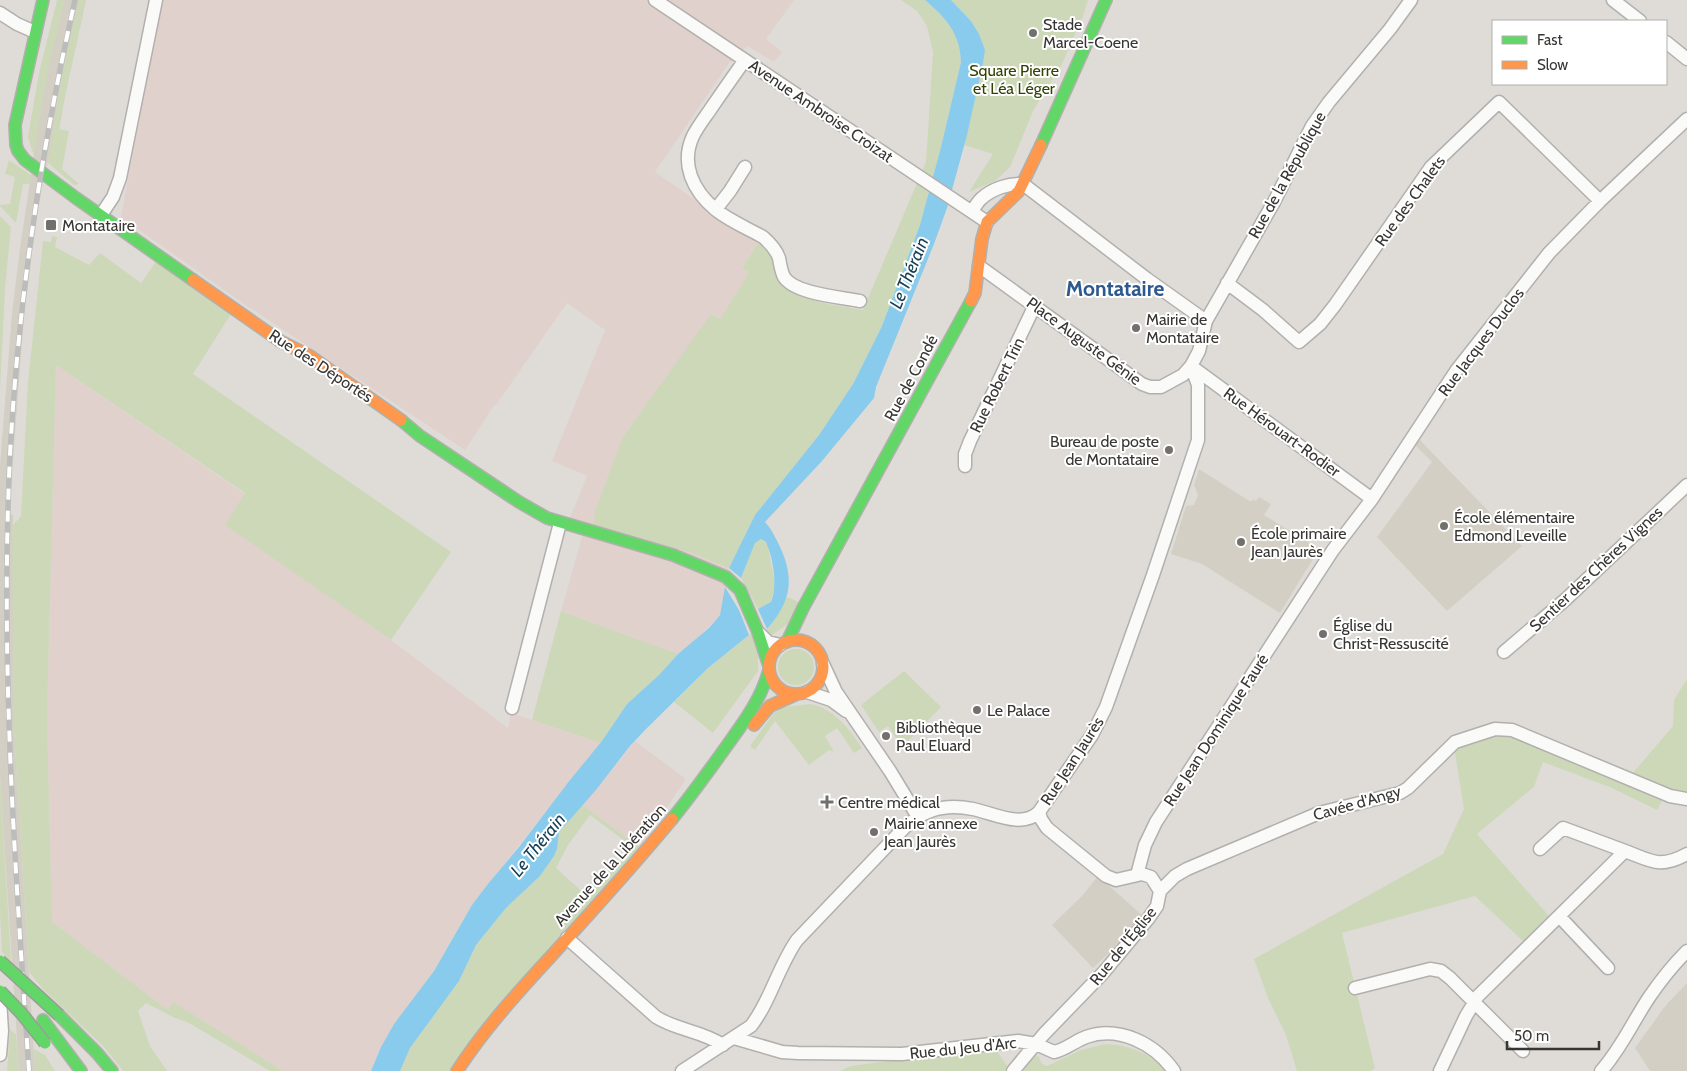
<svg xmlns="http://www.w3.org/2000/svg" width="1687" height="1071" font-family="Cabin,sans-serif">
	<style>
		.industrial { fill: #e0d1cc }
		.built { fill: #d4cfc5 }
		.green { fill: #cdd8b9; fill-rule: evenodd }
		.water { fill: #89cbed }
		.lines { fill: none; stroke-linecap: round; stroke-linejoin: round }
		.street-casing { stroke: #b2b0ad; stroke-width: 15 }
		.fast-casing { stroke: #b2b0ad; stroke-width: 14 }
		.slow-casing { stroke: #b2b0ad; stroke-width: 14 }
		.street { stroke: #fafaf9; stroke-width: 12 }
		.fast { stroke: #63d668; stroke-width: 11 }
		.slow { stroke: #ff974d; stroke-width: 11 }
		.rail-casing { stroke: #bcbcbb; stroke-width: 5.5 }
		.rail { stroke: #fff; stroke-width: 4; stroke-dasharray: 11; stroke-linecap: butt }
		.fast-bridge-casing { stroke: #97a096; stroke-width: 14; stroke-linecap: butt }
		.fast-bridge { stroke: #63d668; stroke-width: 11 }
		.poi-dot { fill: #72706d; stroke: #fff; stroke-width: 2 }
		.labels { text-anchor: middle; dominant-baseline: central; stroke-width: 4; stroke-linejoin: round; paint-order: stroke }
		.poi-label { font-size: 16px; fill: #383633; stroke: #fff; text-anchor: start }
		.park-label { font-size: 16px; fill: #304303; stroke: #fff }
		.street-label { font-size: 16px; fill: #383633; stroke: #fff }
		.water-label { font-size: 18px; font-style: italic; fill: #184156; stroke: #fff }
		.district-label { font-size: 21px; font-weight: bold; fill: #2d598e; stroke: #fff }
	</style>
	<rect width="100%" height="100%" fill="#dfdcd8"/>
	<!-- industrial -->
	<path class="industrial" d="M161,0H794L766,39L782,52L774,62L747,46L729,63L655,172L758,243L742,266L750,273L720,319L711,314L689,552L729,568L720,615L697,639L678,654L561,611L584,530L567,525L587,476L552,461L605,330L567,303L496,405L495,404L465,450L241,302L121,217Z
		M56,365L245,494L226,525L391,640L508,728L511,713L601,743L570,780L592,795L635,741L686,779L640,847L562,791L472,905L434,971L394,1024L381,1047L371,1071H283L173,1003L168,1010L52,922L47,718Z"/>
	<!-- built -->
	<path class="built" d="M60,0H86L65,96L55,153L49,158L44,174L34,236L24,316L12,473L10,514L13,515L14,730L35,1071H19L0,776V465L12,313L20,248L34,155L28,137L40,69Z
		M1418,438L1522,546L1447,611L1377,537L1432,462L1414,444Z
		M1199,469L1251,502L1253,499L1256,501L1259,497L1271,504L1264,515L1319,549L1280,613L1202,564L1171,554L1186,506L1194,505L1198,495L1194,485Z
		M1098,876L1142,915L1109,953L1093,968L1052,925L1082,896Z
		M1687,983V1071H1650L1635,1048L1666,1005Z"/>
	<!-- green -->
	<path class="green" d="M57,0H65L49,65L34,155L28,137L40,69Z
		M79,0H86L65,96L59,129L69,131L62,169L79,184L74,185L48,163L61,79Z
		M901,0H925C946,18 960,33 961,62L941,147L920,225L882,326L853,384L819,435L755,515L729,568L689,552L594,525L595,511L623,437L711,314L720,319L749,273L742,267L758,243C763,247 768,251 771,257C775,265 774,275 780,282C794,301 841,306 863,310L926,162L933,52L927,26L917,11Z
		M951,0H1088L1083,16L1062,64L1034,109L1010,167L995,181L969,192L993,154L964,145L983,63L971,21Z
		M9,160L31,175L30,184H23L16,223L0,206V205L10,204L15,177L5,174Z
		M0,216L11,227L5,289L0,391Z
		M52,236L57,237L55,247L89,265L100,253L141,283L157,260L231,314L193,374L451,552L391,640L225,525L245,493L56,365L47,718L52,922L168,1010L173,1002L283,1071H270L189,1023L173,1017L146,1003L138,1011L150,1046L167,1071H123L104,1047L43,989L29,972L14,730L12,526L21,516L28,382L43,241L51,242Z
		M761,539L766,542L768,547L775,584L771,602L758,609L741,578L755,543Z
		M787,597L799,602L789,623L765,640L758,658V671L713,733L674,702L708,668L749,635L767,629L775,619Z
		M561,611L678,654L659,675L627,704L601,743L532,720Z
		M778 667a18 18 0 1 1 36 0a18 18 0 1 1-36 0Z
		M904,671L941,707L908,741L910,744L903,749L888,726L879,732L861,705Z
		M1687,679V794L1678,793L1632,774L1673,726L1674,700Z
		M811,704C834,709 849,728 862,748L854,753L837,728L825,736L834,752L829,750L809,765L775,721L755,750L750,746L774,713L783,707Z
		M1509,733L1610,776L1662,801L1657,810L1612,788L1543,762L1534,787L1477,834L1550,917L1524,942L1475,896L1342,933L1375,1068L1371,1071H1297L1286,1035L1268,998L1254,959L1443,854L1464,809L1454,747L1466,741Z
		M0,776L11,961L2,952L0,913Z
		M582,805L640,847L451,1071H400L410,1048L459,981L476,945L506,908L540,876L556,852L558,832ZM590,815L629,844L627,854L588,897L556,868L568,845Z
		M10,1030L16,1034L19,1071H7Z
		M1105,1044C1128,1045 1151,1053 1166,1071H840L851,1066L994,1047L1010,1070L1036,1055L1039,1057L1042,1064L1047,1066L1081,1050Z
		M34,1049L45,1055L55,1071H35Z"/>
	<!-- water -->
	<path class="water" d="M925,0H951L971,21L979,34L985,50L983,63L967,135L947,208L934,244L876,387L874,398L822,461L765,522C773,531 776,539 781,549C795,581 790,603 767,629L758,609L771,602C778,585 773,558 766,542L761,539L755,543L741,578L729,568L755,515L819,435L853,384L882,326L920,225L941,147L961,62C960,33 946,18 925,0Z
		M725,587L739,610L749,635L708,668L645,730L630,746L596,790L559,832L557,849L554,856L540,876L506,908L476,945L459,981L410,1048L400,1071H371L381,1047L394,1024L434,971L472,905L488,884L519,847L570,780L602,741L627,704L659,675L678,654L709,628L720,615Z"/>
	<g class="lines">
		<!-- street casing -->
		<g class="street-casing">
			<path id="street" d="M655,0L987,222
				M1613,0L1640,21
				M0,13L17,24L35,32
				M1666,42L1687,59
				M745,60C734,75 723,91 712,107C706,116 698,126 693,136C680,164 693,191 716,210C730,221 747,228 763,237C770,243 776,249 779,258C780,264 781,271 784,277C795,294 840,297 860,301
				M716,209L730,191L745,167
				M972,211C975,207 978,201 982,198C992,189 1009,183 1023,184L1147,279L1206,321
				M101,215L113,197L120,178L156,0
				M979,266L1142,384L1150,387H1161L1183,375L1191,366L1199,351L1206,321L1274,202L1312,126L1329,102L1390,29L1411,0
				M1227,283L1263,310L1299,342L1320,324L1335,305L1431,167L1499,102L1600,201
				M1191,366L1372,499
				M965,466V454L970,441L1035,305
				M760,634L768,642L780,645
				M1504,652L1565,600L1687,485
				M823,664L836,692L890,771L918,817
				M807,692L831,700L846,711
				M512,708L560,523
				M1540,849L1563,828L1625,851
				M1137,875L1145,845L1156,822L1333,550L1372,499L1456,371L1549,253L1600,201L1687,119
				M1160,891L1175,876L1187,869L1319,813L1400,793L1408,788L1455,742L1495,729L1512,730L1670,796L1687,799
				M1559,916L1608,968
				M567,938L656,1017C676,1030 702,1031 723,1045
				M1355,988L1430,969L1441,971L1450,978L1523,1051
				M0,999L2,1031L0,1055
				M734,1038L782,1052L798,1053L902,1054L1018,1041L1036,1044L1054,1052C1065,1050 1075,1041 1086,1037C1119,1025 1155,1044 1174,1071
				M682,1071L751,1026C771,1000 778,967 797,940L905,827C916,818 927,810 942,808C953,806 963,807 973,809C993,813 1022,829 1039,812L1092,735L1106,707L1153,575L1198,440V385L1191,366
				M1013,1071L1044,1034L1103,973L1148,919L1157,906L1160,891L1151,877L1142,874L1116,880L1106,876L1047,828L1041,819L1039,812
				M1440,1071L1466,1016L1478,996L1625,851C1652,861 1659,869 1687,854
				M1601,1071C1621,1049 1633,1021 1650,996C1661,980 1673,965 1687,951"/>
		</g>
		<!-- fast casing -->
		<g class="fast-casing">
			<path id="fast" d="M43,0L15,125L16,145L18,151L25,160L76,198L193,280
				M1041,145L1106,0
				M401,420L420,436L519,502L547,518L673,555L726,577L740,590L758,632L769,666
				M787,642L803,608L971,301
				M672,819C691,796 708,772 726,747C743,723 761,700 769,670
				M59,1015L97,1053L112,1071
				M43,1020L81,1071"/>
		</g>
		<!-- slow casing -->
		<g class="slow-casing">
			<path id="slow" d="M193,280L280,341L310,356L401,420
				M971,301L975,293L982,239L987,222L1019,191L1041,145
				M769 667a27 27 0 1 1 54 0a27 27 0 1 1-54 0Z
				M754,725L770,706L797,694
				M457,1071C485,1028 519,991 554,953C594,909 634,865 672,819"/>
		</g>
		<!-- street -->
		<use href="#street" class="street"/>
		<!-- fast -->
		<use href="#fast" class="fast"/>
		<!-- slow -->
		<use href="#slow" class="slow"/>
		<!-- rail casing -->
		<g class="rail-casing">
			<path id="rail" d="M29,1071C15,866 0,661 10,455C18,302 41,150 75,0"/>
		</g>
		<!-- rail -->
		<use href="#rail" class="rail"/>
		<!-- fast-bridge casing -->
		<g class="fast-bridge-casing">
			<path id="fast-bridge" d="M0,961L59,1015
				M0,991L22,1014L45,1043"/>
		</g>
		<!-- fast-bridge -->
		<use href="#fast-bridge" class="fast-bridge"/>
	</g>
	<!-- markers -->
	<g class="poi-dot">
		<circle cx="1033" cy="33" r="5"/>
		<rect x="45" y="219" width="12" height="12" rx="2.5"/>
		<circle cx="1136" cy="328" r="5"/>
		<circle cx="1169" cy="450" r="5"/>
		<circle cx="1444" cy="526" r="5"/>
		<circle cx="1241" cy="542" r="5"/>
		<circle cx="1323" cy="634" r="5"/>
		<circle cx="977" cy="710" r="5"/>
		<circle cx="886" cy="736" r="5"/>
		<path d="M824.5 794.5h5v5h5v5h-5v5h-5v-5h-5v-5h5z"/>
		<circle cx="874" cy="832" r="5"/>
	</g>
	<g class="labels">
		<!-- poi labels -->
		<g class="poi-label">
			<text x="1043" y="24">Stade<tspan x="1043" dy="18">Marcel-Coene</tspan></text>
			<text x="62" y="225">Montataire</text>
			<text x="1146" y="319">Mairie de<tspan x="1146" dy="18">Montataire</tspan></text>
			<text x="1159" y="441" text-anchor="end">Bureau de poste<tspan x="1159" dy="18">de Montataire</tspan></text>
			<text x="1454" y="517">École élémentaire<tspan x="1454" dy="18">Edmond Leveille</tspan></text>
			<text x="1251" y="533">École primaire<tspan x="1251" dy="18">Jean Jaurès</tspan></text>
			<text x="1333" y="625">Église du<tspan x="1333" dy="18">Christ-Ressuscité</tspan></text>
			<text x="987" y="710">Le Palace</text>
			<text x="896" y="727">Bibliothèque<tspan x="896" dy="18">Paul Eluard</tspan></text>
			<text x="838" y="802">Centre médical</text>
			<text x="884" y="823">Mairie annexe<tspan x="884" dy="18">Jean Jaurès</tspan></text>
		</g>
		<!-- park labels -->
		<g class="park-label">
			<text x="1014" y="70">Square Pierre<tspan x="1014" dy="18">et Léa Léger</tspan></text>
		</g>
		<!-- street labels -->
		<g class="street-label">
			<text transform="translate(821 111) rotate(34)">Avenue Ambroise Croizat</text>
			<text transform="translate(1287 175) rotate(-61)">Rue de la République</text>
			<text transform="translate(1410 201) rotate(-54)">Rue des Chalets</text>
			<text transform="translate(1084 341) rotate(36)">Place Auguste Génie</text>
			<text transform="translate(1481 342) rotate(-53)">Rue Jacques Duclos</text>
			<text transform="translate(321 366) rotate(33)">Rue des Déportés</text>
			<text transform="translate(911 378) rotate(-62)">Rue de Condé</text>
			<text transform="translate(997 385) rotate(-64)">Rue Robert Trin</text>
			<text transform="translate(1282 432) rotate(36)">Rue Hérouart-Rodier</text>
			<text transform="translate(1596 569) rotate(-43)">Sentier des Chères Vignes</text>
			<text transform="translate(1216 730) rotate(-57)">Rue Jean Dominique Fauré</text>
			<text transform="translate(1072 761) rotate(-57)">Rue Jean Jaurès</text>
			<text transform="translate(1357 803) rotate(-16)">Cavée d'Angy</text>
			<text transform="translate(610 865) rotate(-48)">Avenue de la Libération</text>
			<text transform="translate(1123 946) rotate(-51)">Rue de l'Église</text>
			<text transform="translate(963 1048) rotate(-6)">Rue du Jeu d'Arc</text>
		</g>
		<!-- water labels -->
		<g class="water-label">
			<text transform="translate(909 273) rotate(-68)">Le Thérain</text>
			<text transform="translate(538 845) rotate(-51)">Le Thérain</text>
		</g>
		<!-- district labels -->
		<g class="district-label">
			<text x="1115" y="288">Montataire</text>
		</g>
	</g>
	<!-- legend -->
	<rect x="1492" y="20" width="175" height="65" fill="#ffffff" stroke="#afafad"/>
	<rect x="1502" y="36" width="25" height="8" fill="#63d668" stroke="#afafad"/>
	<text x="1537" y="45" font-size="15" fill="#383633">Fast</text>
	<rect x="1502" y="61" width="25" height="8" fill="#ff974d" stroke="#afafad"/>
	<text x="1537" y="70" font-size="15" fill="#383633">Slow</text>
	<!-- scale -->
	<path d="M1507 1041v8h92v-8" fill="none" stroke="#383633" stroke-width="2.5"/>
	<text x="1514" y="1041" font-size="15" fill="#383633" stroke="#ffffff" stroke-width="4" paint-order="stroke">50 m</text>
</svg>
